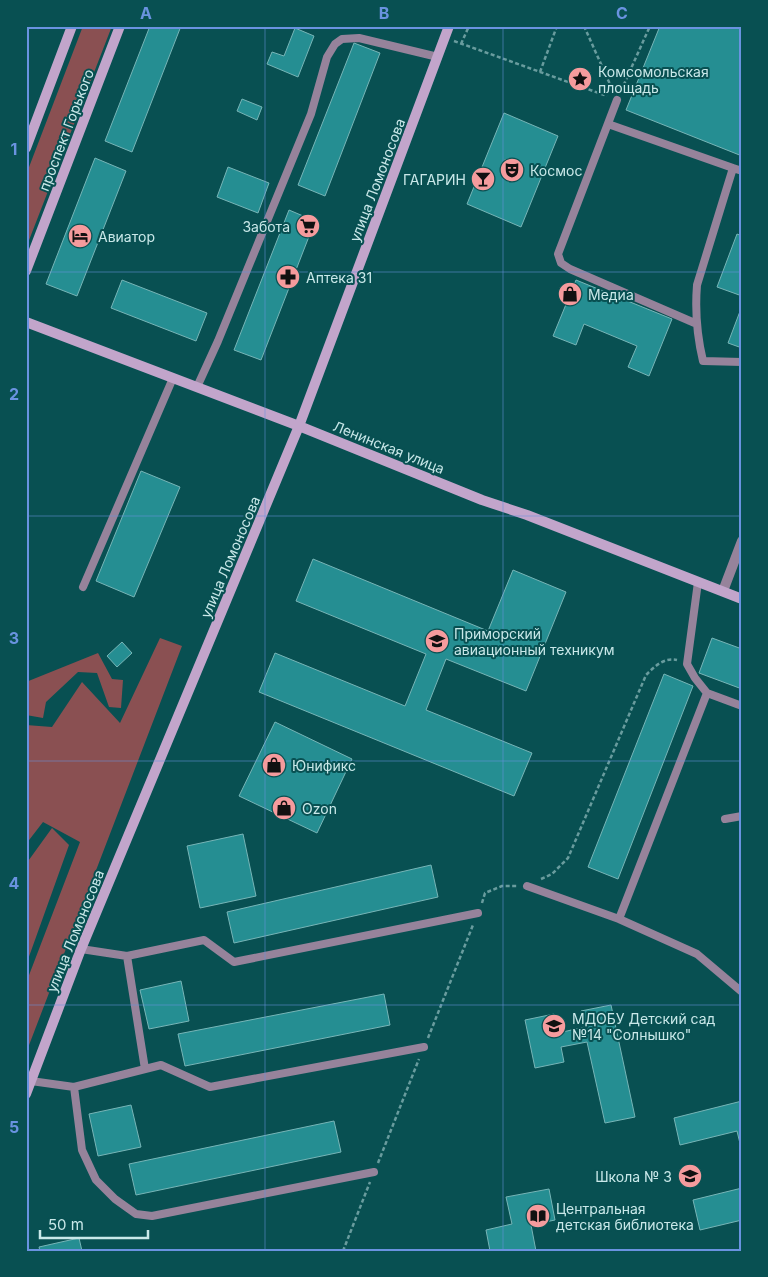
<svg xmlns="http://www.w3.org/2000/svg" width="768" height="1277" font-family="Inter,sans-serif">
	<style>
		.green { fill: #8a5052 }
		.building { fill: #258e92; stroke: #77b5b7 }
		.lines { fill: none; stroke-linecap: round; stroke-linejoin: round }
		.path { stroke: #699c9e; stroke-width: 2.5; stroke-dasharray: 4 2.5; stroke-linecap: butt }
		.lane { stroke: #96839b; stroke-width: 8 }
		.street { stroke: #96839b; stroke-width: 10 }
		.secondary { stroke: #c2a5cb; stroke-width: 10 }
		.grid { fill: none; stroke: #6a93e0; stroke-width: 1; stroke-opacity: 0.55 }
		.labels { text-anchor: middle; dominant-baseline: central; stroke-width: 4; stroke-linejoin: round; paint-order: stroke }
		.poi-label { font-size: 14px; fill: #c9e8e9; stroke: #085052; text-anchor: start }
		.street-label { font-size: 14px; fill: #c9e8e9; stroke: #085052 }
		.neatline { fill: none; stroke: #6a93e0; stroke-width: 2 }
		.grid-label { font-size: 16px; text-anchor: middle; font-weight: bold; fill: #6a93e0 }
	</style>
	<rect width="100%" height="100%" fill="#085052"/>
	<!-- green -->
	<path class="green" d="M83,26H112L26,248V175Z
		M160,638L182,646L26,1053V983L80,842L43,822L26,844V725L52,727L82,682L120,723Z
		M98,653L112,679L123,680L121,708L109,707L97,673L78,672L46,702L43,718L26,715V682Z
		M52,828L69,845L26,965V864Z"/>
	<!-- building -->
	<path class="building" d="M150,26H181L132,152L105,141Z
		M660,26H742V156L626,110Z
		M295,28L314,36L298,77L267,64L272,52L284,56Z
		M354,43L380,53L325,196L298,185Z
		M242,99L262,107L257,120L237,111Z
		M504,113L558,136L521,227L467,204Z
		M95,158L126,171L77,296L46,284Z
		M228,167L269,183L258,213L217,197Z
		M289,210L315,221L261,360L234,350Z
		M737,234L742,236V296L717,287Z
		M122,280L207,313L196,341L111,308Z
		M576,280L672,319L649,376L628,367L637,346L584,324L576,345L553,336Z
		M742,306V348L728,343Z
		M141,471L180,487L134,597L96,581Z
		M313,559L488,631L513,570L566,592L526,691L446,659L426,710L532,753L514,796L259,692L275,653L405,706L426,654L296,601Z
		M712,638L742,649V689L699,673Z
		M122,642L132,653L117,667L107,656Z
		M664,674L693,686L618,879L588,867Z
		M275,722L352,759L317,833L239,796Z
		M243,834L256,896L200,908L187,846Z
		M431,865L438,897L234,943L227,912Z
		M181,981L189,1021L149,1029L140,990Z
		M384,994L390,1025L185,1066L178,1034Z
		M611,1005L635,1117L605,1123L587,1042L561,1047L564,1062L535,1068L525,1020L554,1014L558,1033L585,1027L581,1011Z
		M742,1101V1152L737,1131L680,1145L674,1118Z
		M131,1105L141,1147L98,1156L89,1114Z
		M334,1121L341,1152L136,1195L129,1164Z
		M742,1188V1220L700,1230L693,1200Z
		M549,1189L555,1220L531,1225L536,1251H490L486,1230L512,1224L506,1197Z
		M79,1238L82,1251H40L39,1247Z"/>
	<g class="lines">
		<!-- path -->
		<path class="path" d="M584,26L613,91
			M454,41L607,96
			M461,44L469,26
			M540,72L557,26
			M621,91L650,26
			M541,879L552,874L568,858L646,675C654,667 664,657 677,660
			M482,903L485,893L502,886H517
			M428,1038L473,925
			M378,1163L419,1059
			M343,1251L370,1182"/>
		<!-- lane -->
		<path class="lane" d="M617,100L558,254L561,263L570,269L697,324
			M608,124L733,168
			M742,171L733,168L697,285C695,310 697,336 703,361L742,362
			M197,387L218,341L311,114L327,57L335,44L342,39L359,38L438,57
			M698,582L687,664L695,678L707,693
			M83,587L173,378
			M725,819L742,816
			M527,886L619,919L697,954L742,992
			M619,919L707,693L742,706
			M81,949L127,956L204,940L234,962L478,913
			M127,956L145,1069
			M31,1081L74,1087L161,1065L210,1087L424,1047
			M74,1087L82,1150L96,1180L115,1199L136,1214L152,1216L374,1172"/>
		<!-- street -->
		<path class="street" d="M723,591L742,541"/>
		<!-- secondary -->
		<path class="secondary" d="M26,148L72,26
			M26,271L120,26
			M26,322L299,426L482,500L527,515L742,599
			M26,1094L81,949L299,426L449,26"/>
	</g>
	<!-- grid -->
	<path class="grid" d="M265,26V1251M503,26V1251M26,272H742M26,516H742M26,761H742M26,1005H742"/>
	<!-- icons -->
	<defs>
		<g id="sight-disc" transform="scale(1.25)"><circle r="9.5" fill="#f59b9d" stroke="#085052"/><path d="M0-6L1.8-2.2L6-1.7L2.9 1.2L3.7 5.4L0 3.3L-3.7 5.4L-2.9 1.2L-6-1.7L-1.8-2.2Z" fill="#111"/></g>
		<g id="theatre-disc" transform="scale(1.25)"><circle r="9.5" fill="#f59b9d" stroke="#085052"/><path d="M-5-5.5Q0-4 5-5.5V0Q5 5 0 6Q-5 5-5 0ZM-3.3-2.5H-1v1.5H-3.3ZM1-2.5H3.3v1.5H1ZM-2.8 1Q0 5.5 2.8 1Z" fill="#111"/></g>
		<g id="bar-disc" transform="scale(1.25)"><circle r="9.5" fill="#f59b9d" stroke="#085052"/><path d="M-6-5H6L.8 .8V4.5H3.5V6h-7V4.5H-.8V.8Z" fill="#111"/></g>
		<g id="supermarket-disc" transform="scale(1.25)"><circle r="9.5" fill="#f59b9d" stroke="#085052"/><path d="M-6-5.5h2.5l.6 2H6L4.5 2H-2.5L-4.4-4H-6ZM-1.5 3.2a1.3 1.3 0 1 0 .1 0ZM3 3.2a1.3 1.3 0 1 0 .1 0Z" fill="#111"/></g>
		<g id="hotel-disc" transform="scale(1.25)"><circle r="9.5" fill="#f59b9d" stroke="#085052"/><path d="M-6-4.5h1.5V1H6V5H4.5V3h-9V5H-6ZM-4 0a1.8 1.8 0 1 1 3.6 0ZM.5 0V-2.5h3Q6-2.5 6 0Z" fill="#111"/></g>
		<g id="pharmacy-disc" transform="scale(1.25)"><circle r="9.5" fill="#f59b9d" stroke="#085052"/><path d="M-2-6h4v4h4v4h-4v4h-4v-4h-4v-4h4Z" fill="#111"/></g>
		<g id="shop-disc" transform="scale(1.25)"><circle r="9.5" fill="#f59b9d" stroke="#085052"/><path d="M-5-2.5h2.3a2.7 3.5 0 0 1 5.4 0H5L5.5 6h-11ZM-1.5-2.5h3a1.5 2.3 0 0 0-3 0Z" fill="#111"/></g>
		<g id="university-disc" transform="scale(1.25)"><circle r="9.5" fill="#f59b9d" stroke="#085052"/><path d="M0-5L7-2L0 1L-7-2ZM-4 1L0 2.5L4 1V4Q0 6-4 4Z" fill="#111"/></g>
		<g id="school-disc" transform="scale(1.25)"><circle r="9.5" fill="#f59b9d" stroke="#085052"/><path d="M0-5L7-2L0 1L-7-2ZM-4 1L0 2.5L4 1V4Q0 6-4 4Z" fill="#111"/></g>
		<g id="library-disc" transform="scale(1.25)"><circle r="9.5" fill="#f59b9d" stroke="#085052"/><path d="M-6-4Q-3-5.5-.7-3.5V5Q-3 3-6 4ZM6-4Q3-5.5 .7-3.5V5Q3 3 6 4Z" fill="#111"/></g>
	</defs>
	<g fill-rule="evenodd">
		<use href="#sight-disc" x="580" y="79"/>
		<use href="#theatre-disc" x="512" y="170"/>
		<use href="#bar-disc" x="483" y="179"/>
		<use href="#supermarket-disc" x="308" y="226"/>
		<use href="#hotel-disc" x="80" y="236"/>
		<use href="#pharmacy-disc" x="288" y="277"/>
		<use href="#shop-disc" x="570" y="294"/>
		<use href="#university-disc" x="437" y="641"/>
		<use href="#shop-disc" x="274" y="765"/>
		<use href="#shop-disc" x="284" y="808"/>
		<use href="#school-disc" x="554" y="1026"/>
		<use href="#school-disc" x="690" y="1176"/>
		<use href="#library-disc" x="538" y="1216"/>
	</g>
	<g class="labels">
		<!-- poi labels -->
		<g class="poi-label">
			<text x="598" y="71">Комсомольская<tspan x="598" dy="16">площадь</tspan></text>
			<text x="530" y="170">Космос</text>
			<text x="466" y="179" text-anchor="end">ГАГАРИН</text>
			<text x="290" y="226" text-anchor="end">Забота</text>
			<text x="98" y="236">Авиатор</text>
			<text x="306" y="277">Аптека 31</text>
			<text x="588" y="294">Медиа</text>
			<text x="454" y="633">Приморский<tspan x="454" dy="16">авиационный техникум</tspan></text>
			<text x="292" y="765">Юнификс</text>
			<text x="302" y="808">Ozon</text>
			<text x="572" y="1018">МДОБУ Детский сад<tspan x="572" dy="16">№14 "Солнышко"</tspan></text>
			<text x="672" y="1176" text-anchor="end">Школа № 3</text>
			<text x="556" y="1208">Центральная<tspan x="556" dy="16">детская библиотека</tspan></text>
		</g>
		<!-- street labels -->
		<g class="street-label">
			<text transform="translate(66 130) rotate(-69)">проспект Горького</text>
			<text transform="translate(377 180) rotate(-69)">улица Ломоносова</text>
			<text transform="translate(389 447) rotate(22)">Ленинская улица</text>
			<text transform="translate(230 557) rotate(-67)">улица Ломоносова</text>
			<text transform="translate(75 931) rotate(-68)">улица Ломоносова</text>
		</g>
	</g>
	<!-- border -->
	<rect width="768" height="1277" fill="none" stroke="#085052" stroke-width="55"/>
	<!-- scale -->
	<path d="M40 1230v8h108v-8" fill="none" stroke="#c9e8e9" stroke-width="2.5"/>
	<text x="48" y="1230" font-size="15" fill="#c9e8e9" stroke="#085052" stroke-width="4" paint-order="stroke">50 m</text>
	<rect x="28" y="28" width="712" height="1222" class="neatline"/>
	<g class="grid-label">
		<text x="146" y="19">A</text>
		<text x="384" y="19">B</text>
		<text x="622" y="19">C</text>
		<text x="14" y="155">1</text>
		<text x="14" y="400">2</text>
		<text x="14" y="644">3</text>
		<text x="14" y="889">4</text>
		<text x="14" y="1133">5</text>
	</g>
</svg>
